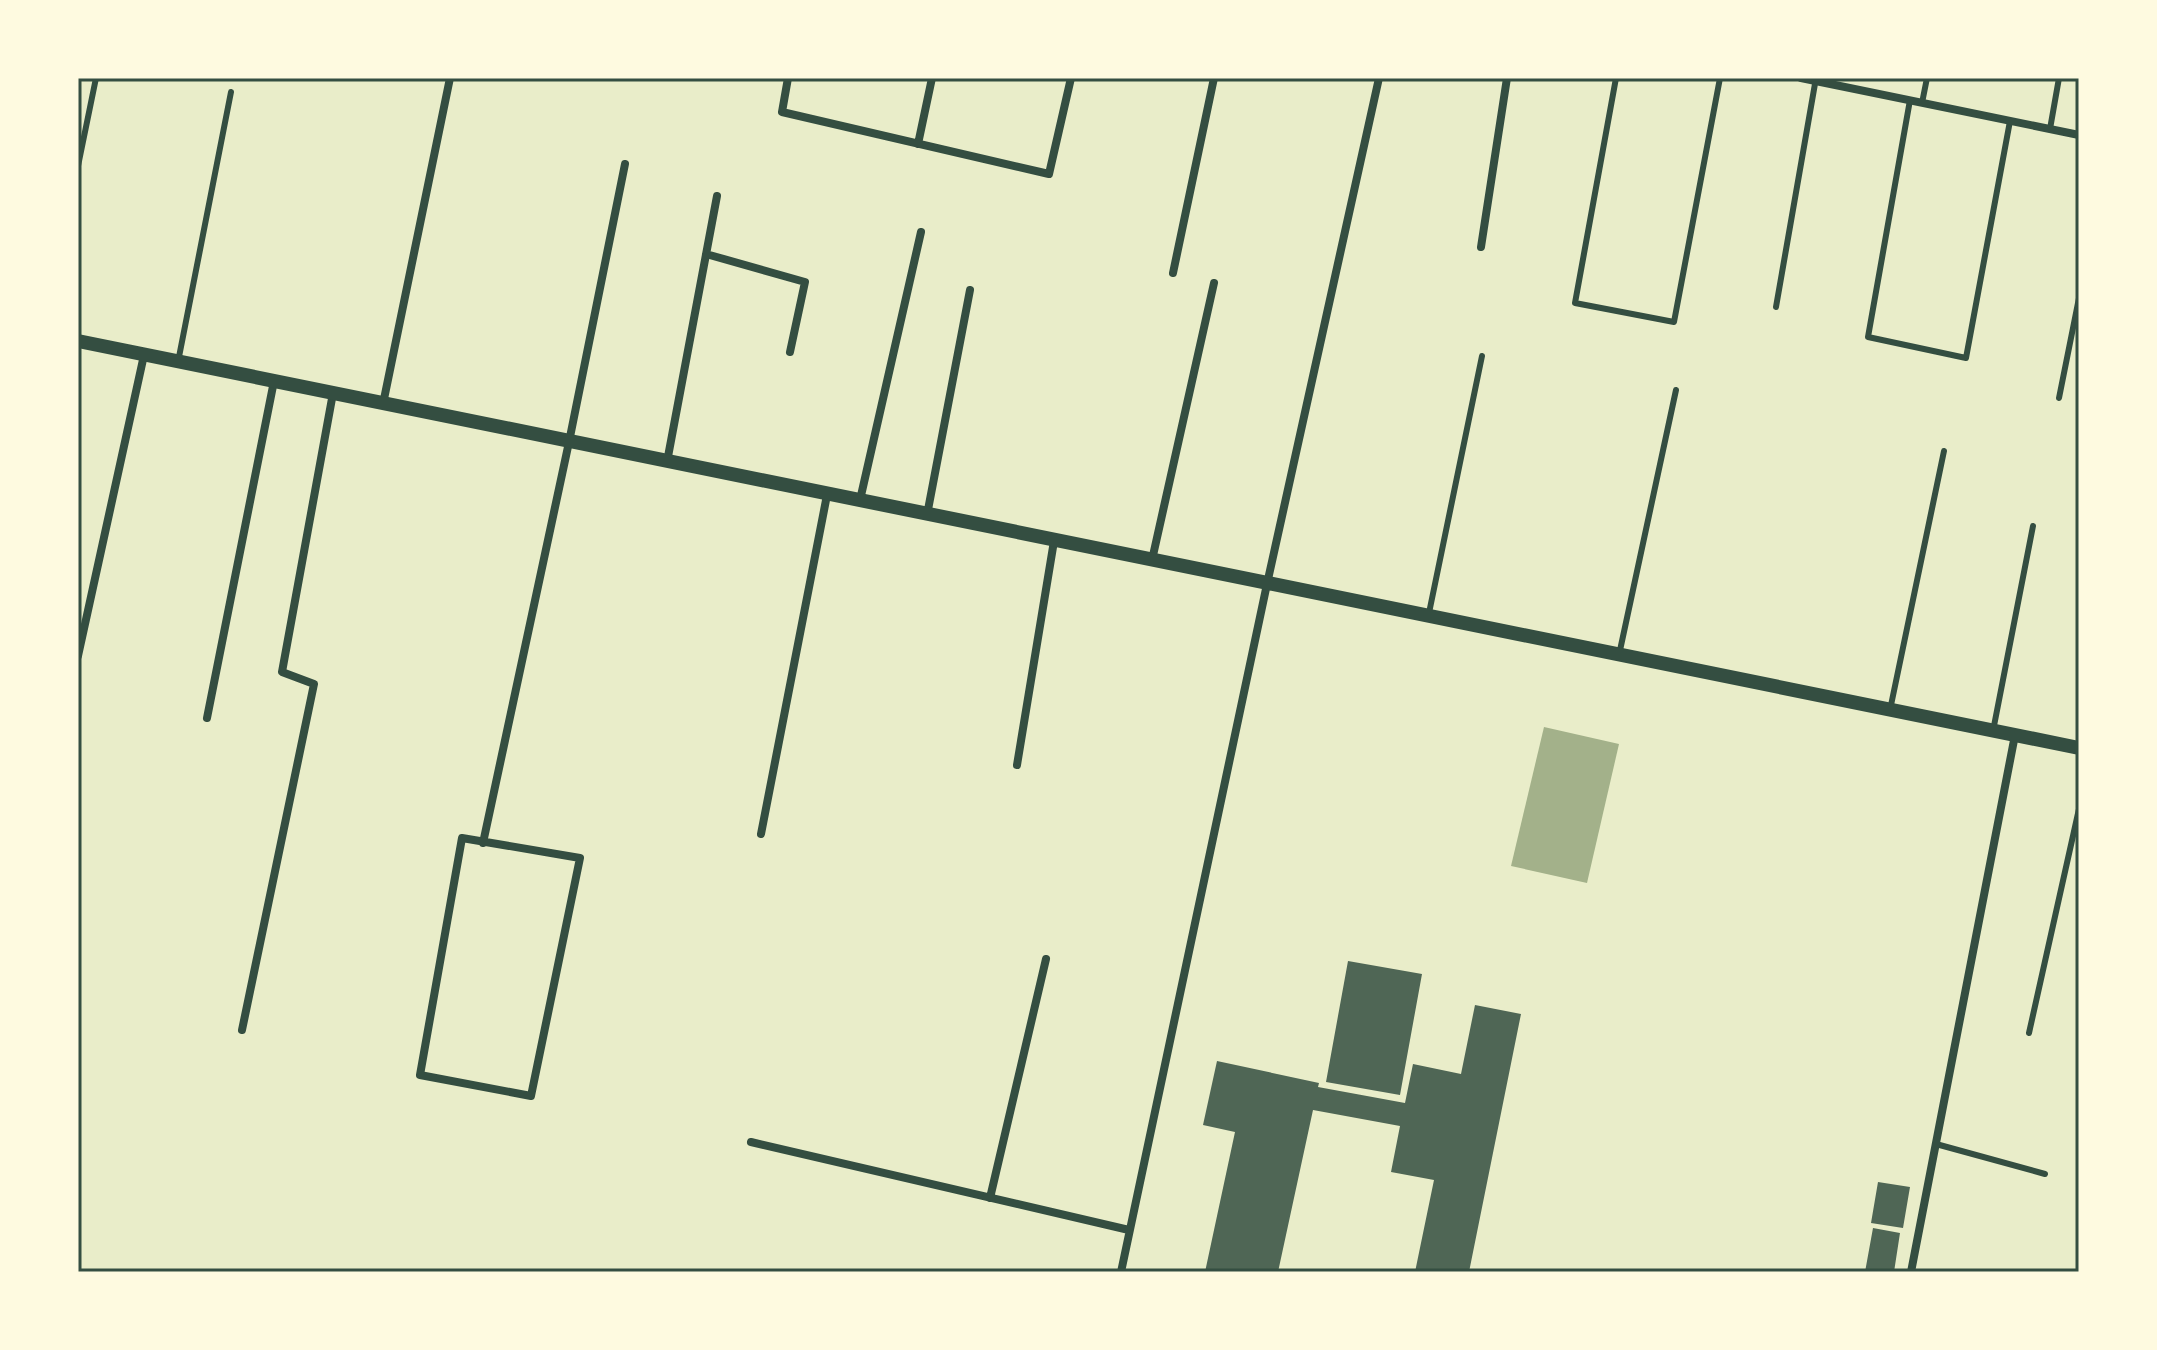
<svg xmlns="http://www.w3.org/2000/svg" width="2157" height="1350" font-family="'Asap Condensed',sans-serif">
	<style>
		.water { fill: #a3b18a }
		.building { fill: #4f6655 }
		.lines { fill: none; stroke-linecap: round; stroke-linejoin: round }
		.service { stroke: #344e41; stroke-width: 6 }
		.minor { stroke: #344e41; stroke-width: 8 }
		.tertiary { stroke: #344e41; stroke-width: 14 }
		.neatline { fill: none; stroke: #344e41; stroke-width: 3 }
	</style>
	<rect width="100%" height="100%" fill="#e9edc9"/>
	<!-- water -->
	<path class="water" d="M1544,727L1619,744L1587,883L1511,866Z"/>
	<!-- building -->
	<path class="building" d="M1348,961L1422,974L1400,1095L1326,1082Z
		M1475,1005L1521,1014L1469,1272H1415L1434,1180L1391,1172L1400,1126L1313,1110L1278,1272H1205L1235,1132L1203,1125L1217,1061L1319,1083L1318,1087L1405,1103L1413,1064L1461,1074Z
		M1878,1182L1910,1187L1903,1228L1871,1223Z
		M1873,1228L1900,1233L1894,1272H1865Z"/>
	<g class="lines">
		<!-- service -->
		<path class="service" d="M1616,78L1575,303L1674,322L1720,78
			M1910,100L1868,337L1966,358L2010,121
			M1922,103L1927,78
			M2050,129L2059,78
			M78,166L96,78
			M1776,307L1816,78
			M178,362L231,92
			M2059,398L2079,298
			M1429,613L1482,356
			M1619,655L1676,390
			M1890,710L1944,451
			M1993,731L2033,526
			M2029,1033L2079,809
			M1936,1144L2045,1174"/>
		<!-- minor -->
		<path class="minor" d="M788,78L782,112L1049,174L1071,78
			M1801,78L2079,135
			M918,144L932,78
			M1481,247L1507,78
			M706,254L805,282L790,352
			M1173,273L1214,78
			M383,404L450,78
			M667,462L717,196
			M860,500L921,232
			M927,515L970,290
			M1152,560L1214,283
			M78,656L144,355
			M207,718L274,381
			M1017,765L1054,541
			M761,834L827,495
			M462,838L580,858L531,1096L420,1075Z
			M483,843L569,442L625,164
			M242,1030L314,684L282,672L333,393
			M751,1142L1129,1230
			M990,1198L1046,959
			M1121,1272L1267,584L1379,78
			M1911,1272L2015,735"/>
		<!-- tertiary -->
		<path class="tertiary" d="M78,341L2079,748"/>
	</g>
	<!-- border -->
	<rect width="2157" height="1350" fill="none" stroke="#fefae0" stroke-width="160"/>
	<rect x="80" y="80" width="1997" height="1190" class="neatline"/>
</svg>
